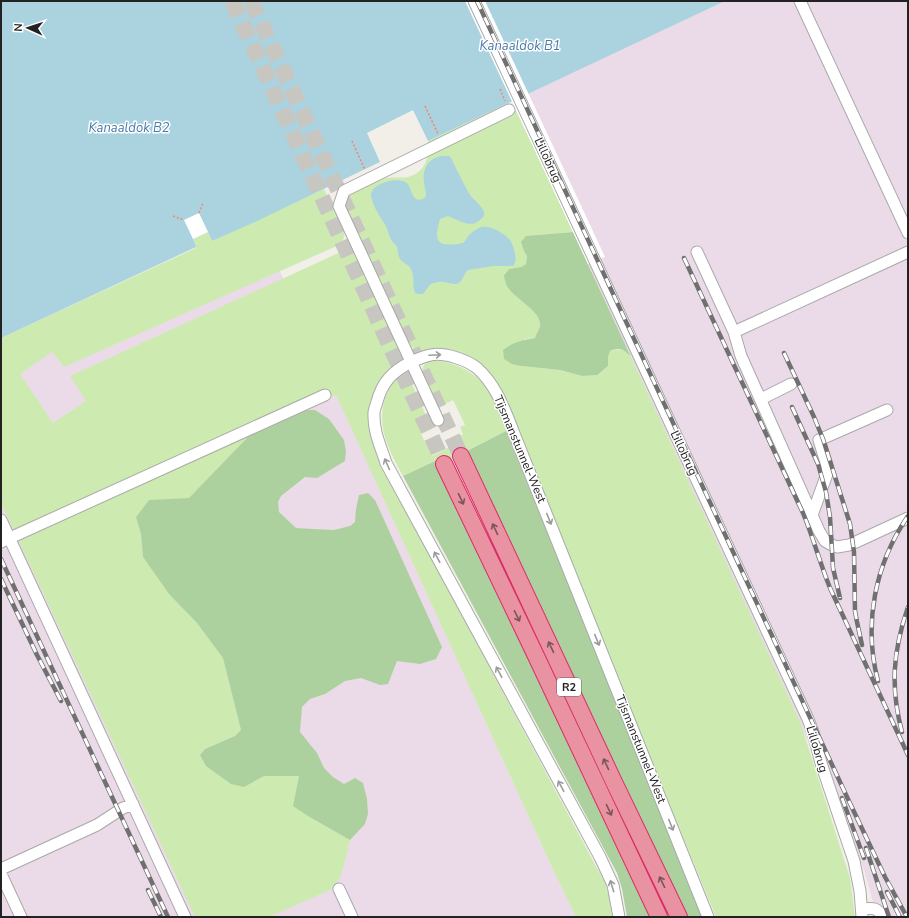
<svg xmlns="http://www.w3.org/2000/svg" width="909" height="918" font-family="'Nunito Sans',sans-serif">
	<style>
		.industrial { fill: #ebdbe8 }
		.grass { fill: #cdebb0 }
		.forest { fill: #add19e }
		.water { fill: #aad3df }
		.pier { fill: #fff }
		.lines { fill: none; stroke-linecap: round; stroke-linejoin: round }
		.highway-tunnel { stroke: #c8c6c1; stroke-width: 16; stroke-dasharray: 16 8; stroke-linecap: butt }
		.minor-casing { stroke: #a9a9a9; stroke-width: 13 }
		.highway-casing { stroke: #dc2a67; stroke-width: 18 }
		.path { stroke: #fa8072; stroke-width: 1.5; stroke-dasharray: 2 2; stroke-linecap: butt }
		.minor { stroke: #fff; stroke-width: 11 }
		.highway { stroke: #e892a2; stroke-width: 16 }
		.rail-casing { stroke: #707070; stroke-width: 4.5 }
		.rail { stroke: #fff; stroke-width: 3; stroke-dasharray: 9; stroke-linecap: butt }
		.oneway { stroke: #9c9c9c }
		.oneway2 { stroke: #7b545c }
		.labels { text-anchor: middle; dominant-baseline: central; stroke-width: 3; stroke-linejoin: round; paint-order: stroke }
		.shield { fill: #fff; stroke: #646464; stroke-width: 1 }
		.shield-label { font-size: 11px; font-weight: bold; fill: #222 }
		.street-label { font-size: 12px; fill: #222; stroke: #fff }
		.water-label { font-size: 13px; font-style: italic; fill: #4a7aab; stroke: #fff }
	</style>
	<rect width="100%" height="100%" fill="#f2efe9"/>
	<!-- industrial -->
	<path class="industrial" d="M725,1H908V917H878L872,899L865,873L852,837L588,264L604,256L528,93Z
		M257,221L555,874L576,917H1V338Z"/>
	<!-- grass -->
	<path class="grass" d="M508,103L509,104L430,146L428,141Z
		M516,110L573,232L537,235L527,255L526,264L521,267L509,269L504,274C505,277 505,281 506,284C511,298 542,310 540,326C539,330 536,334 535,338L524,339L521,366L560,370L582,376L599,375L608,366V357L610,351C620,348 623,349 631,357L801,724L850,878L855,917H716L595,623L532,464L477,363C469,357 461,353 452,351C441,348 427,353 417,351C414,350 412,347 410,345L349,218C345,208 346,196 356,190C359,188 363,186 367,185C373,182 378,179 385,178C395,176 406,180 415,174C426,168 425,161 430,152Z
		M324,189L344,232C345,238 343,241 339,245L64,367L52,352L20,374L53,423L86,401L70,376L343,251L348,250H351L354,254L399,348C400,351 401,354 400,357C399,363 390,369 386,373C382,377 377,383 375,388C361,420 375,451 389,480L605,883L609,896L612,917H576L555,874L336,395L296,410L248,437L189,499L149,500L136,517L141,534L143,557L169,594L197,623L223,658L241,730L235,736L205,749L200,755L244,787L264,776H299L296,791L308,816L350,840L341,876L332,889L269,917H195L1,503V338L196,248L193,239L208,232L212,241Z
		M430,360C450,361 472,369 485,386C494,399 500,416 506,431L441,464L438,459L403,476C389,451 375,425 386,396C389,390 391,384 396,380C399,377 403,375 407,373L432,429L421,434L432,456L450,447L447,441L463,434L460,427L465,425L453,400L438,408L422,374C422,367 424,363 430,360Z"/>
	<!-- forest -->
	<path class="forest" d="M573,232L631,357C623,349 620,347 610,351L608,357V366L598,375L582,376L560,370L521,366L512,364L504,359L503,350C513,342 523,340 535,338C536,334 539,330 540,326C542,310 511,298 506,284C505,281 504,277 504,275L509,269L521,267L526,264L527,256L524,251L521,242L526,236Z
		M296,410H315L329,419L344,440L346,452L345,461L317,478L305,477L281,496L278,502L279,512L296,528L313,529L334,530L350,526L355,522L356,509L359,495L368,493L375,500L442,647L436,659L420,664L397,661L388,684L380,685L361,678L345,681L325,694L310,699L302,707L300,732L317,753L324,768L333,777L344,784L355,778L363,783L367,799L368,814L365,824L350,840L308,816L293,806L299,776H264L244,787L231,784L206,766L200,755L205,749L235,736L241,730L223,658L197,623L169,594L143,557L141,534L136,517L149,500L189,498L248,437Z
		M506,431L703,917H688L465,452Z
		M439,459L650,917H627L622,889L617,873L403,476Z"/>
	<!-- water -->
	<path class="water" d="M1,1H725L428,141L413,110L367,133L380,162L257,221L212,241L208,232L193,239L196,247L1,338Z
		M441,156H449L451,158C457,170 463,183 470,195C473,199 484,208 484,212C485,215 483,218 480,220C470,229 459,220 448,216L440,219C432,245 440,247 463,243C466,240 467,238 469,235C472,232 477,228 482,227C490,225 504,233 510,240C513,244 514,249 515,254C516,259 516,262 513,266H493L468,270C464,273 463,280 459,283C453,286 449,282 443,282C440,281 434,283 431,284C428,286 426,291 423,294H418L415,293C412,285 415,277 411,269C408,263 403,264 400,259C398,256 398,251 397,247C395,244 391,241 390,237C388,233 387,227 384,223C379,215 372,205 371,195C371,183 399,176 407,183C411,187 411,195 416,199C419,201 424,199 426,196C426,192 425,188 424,183C422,170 427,159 441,156Z"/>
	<!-- pier -->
	<path class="pier" d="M465,1H485L605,257L588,264Z
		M199,213L208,232L193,239L184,220Z"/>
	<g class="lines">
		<!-- highway-tunnel -->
		<path class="highway-tunnel" d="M232,1L444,464
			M251,1L461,456"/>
		<!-- minor casing -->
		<g class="minor-casing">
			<path id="minor" d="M474,1L808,719L813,732L821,763L854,861L860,891L862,917
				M800,1L908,233
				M697,252L734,332L741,356L812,515L819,531L825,541L832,545L837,547L849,545L856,542L908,518
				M734,332L908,252
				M761,399L791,384
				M438,420L339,206L344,191L509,110
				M812,515L827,474V466L819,440L887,410
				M1,520L185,917
				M1,542L325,395
				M1,869L97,825L123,808L133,804
				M1,874L21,917
				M339,889L352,917
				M862,909C873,908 877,907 883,917
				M619,917L613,885L600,857L386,463C381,447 373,431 374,413C374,410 376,405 377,402C382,382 393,371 411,362C418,359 424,356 431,355C444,352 467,360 477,368C496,385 504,408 513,431L708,917"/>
		</g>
		<!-- highway casing -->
		<g class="highway-casing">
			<path id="highway" d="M461,456L613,780L679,917
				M444,464L536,656L659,917"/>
		</g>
		<!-- path -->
		<path class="path" d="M500,89L505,101
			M425,106L438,134
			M352,141L365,170
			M199,213L203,203
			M173,216L184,220"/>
		<!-- minor -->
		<use href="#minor" class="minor"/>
		<!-- highway -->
		<use href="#highway" class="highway"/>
		<!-- rail casing -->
		<g class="rail-casing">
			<path id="rail" d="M477,1L847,797L885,877L907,917
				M684,258L803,513C813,537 820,563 830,588L908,755
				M784,353L814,417L823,439L850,524L854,552L855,611L857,622L862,645
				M792,407L818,464L826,492L830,517L833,568L840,598
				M1,559L168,917
				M1,579L37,655L61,701
				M878,681C863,624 875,564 908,516
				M902,732C890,687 893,651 908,607
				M842,798L864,858
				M866,848L889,917
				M148,890L161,917
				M887,892L900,917"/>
		</g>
		<!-- rail -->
		<use href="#rail" class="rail"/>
	</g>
	<!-- one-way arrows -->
	<defs><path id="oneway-shaft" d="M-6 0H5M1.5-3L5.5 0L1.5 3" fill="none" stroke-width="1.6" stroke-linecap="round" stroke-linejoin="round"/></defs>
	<g class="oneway">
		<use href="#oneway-shaft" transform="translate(435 355) rotate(-3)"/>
		<use href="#oneway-shaft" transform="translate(387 464) rotate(-114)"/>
		<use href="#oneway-shaft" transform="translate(549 519) rotate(68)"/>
		<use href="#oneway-shaft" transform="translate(437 557) rotate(-118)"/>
		<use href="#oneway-shaft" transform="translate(597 640) rotate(68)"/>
		<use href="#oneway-shaft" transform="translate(499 672) rotate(-118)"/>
		<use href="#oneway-shaft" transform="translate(561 786) rotate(-118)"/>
		<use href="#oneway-shaft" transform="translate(671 825) rotate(68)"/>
		<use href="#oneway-shaft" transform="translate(612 886) rotate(-107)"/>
	</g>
	<g class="oneway2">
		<use href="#oneway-shaft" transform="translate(461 499) rotate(64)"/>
		<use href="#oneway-shaft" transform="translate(495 529) rotate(-115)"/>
		<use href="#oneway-shaft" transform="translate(517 616) rotate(64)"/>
		<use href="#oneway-shaft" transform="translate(551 647) rotate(-115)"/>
		<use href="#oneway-shaft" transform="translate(606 764) rotate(-115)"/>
		<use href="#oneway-shaft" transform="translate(609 810) rotate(65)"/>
		<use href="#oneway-shaft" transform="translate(662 882) rotate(-116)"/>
	</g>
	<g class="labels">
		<!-- shield labels -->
		<rect class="shield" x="557" y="678" width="24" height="18" rx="3"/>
		<g class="shield-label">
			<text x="569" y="687">R2</text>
		</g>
		<!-- street labels -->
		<g class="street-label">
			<text transform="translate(548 160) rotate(65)">Lillobrug</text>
			<text transform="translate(520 449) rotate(67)">Tijsmanstunnel-West</text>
			<text transform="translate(684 453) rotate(65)">Lillobrug</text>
			<text transform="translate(641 749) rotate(68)">Tijsmanstunnel-West</text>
			<text transform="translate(817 749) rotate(73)">Lillobrug</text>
		</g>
		<!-- water labels -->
		<g class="water-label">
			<text x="520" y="46">Kanaaldok B1</text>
			<text x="129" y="128">Kanaaldok B2</text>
		</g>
	</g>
	<!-- border -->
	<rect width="909" height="918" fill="none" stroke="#222222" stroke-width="4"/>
	<!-- north arrow -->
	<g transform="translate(28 28) rotate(273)" stroke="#ffffff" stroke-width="3" paint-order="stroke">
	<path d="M0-3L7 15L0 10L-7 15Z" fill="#222222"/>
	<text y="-6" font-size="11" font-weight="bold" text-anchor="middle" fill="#222222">N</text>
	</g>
</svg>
